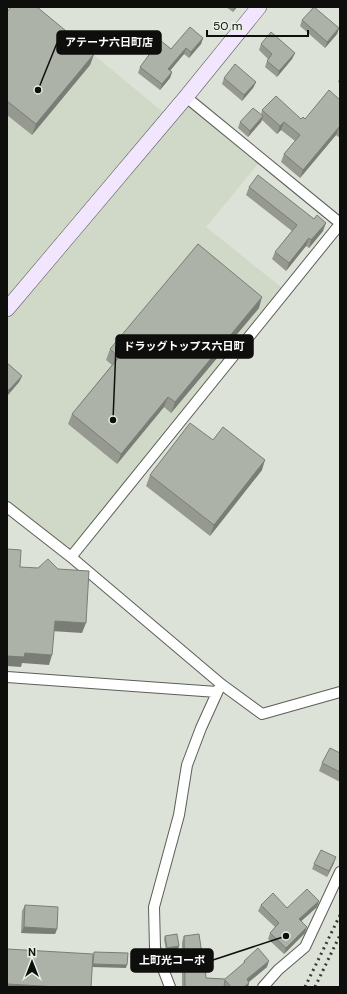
<svg xmlns="http://www.w3.org/2000/svg" width="347" height="994" font-family="'DM Sans','Noto Sans JP',sans-serif">
	<style>
		.built { fill: #d0d8c7 }
		.lines { fill: none; stroke-linecap: round; stroke-linejoin: round }
		.street-casing { stroke: #5b5f57; stroke-width: 12 }
		.secondary-casing { stroke: #5b5f57; stroke-width: 16 }
		.street { stroke: #fff; stroke-width: 10 }
		.secondary { stroke: #f2e5fe; stroke-width: 15 }
		.rail { stroke: #373935; stroke-width: 3; stroke-dasharray: 2 4; stroke-linecap: butt }
		.wall { fill: #959990 }
		.shaded-wall { fill: #797d76 }
		.building { fill: #adb2a8; stroke: #797d76 }
		.leader { fill: none; stroke: #0e0f0c; stroke-width: 1.5 }
		.callout-dot { fill: #0e0f0c; stroke: #eaefe5; stroke-width: 1.5 }
		.callout { fill: #0e0f0c; stroke: #0e0f0c; stroke-width: 1.5 }
		.callout-label { font-size: 11px; text-anchor: middle; font-weight: bold; fill: #fff }
	</style>
	<rect width="100%" height="100%" fill="#dde2d8"/>
	<!-- built -->
	<path class="built" d="M7,7H36L169,117L186,97L262,159L206,227L286,291L71,557L7,507Z"/>
	<g class="lines">
		<!-- street casing -->
		<g class="street-casing">
			<path id="street" d="M186,97L340,223
				M7,507L71,557L221,684L262,714L340,692
				M71,557L340,224
				M7,677L217,692
				M170,987L155,948L154,907L179,815L187,765L201,728L221,684
				M263,987L278,970L305,947L340,872"/>
		</g>
		<!-- secondary casing -->
		<g class="secondary-casing">
			<path id="secondary" d="M7,309L186,97L259,7"/>
		</g>
		<!-- street -->
		<use href="#street" class="street"/>
		<!-- secondary -->
		<use href="#secondary" class="secondary"/>
		<!-- rail -->
		<path class="rail" d="M305,987L340,915
			M315,987L340,935"/>
	</g>
	<!-- wall -->
	<path class="wall" d="M226,7H237L233,12Z
		M7,12L94,54L90,65L32,135L7,115Z
		M302,20L339,28L337,34L325,48L300,26Z
		M203,38L201,44L189,58L184,54L170,71L172,72L170,78L160,90L138,73L140,67L171,49Z
		M261,44L295,53L292,59L277,77L265,67L267,61L268,59L259,50Z
		M340,76V83L338,82Z
		M224,78L256,82L253,88L242,101L222,84Z
		M340,100V138L336,135L300,178L281,162L284,154L295,141L281,130L277,134L262,120L261,122L248,137L238,128L240,122L261,115L262,110L301,119H305Z
		M249,187L323,231L309,248L306,246L286,271L272,259L275,252L292,231L246,195Z
		M259,308L171,413L164,407L117,464L68,424L72,414L112,365L106,360L110,349Z
		M7,363L22,376L19,382L7,396Z
		M213,440L262,470L210,536L146,486L150,475Z
		M340,753V782L319,771L322,763Z
		M334,863L327,877L312,869L314,864Z
		M319,901L317,907L301,921L305,933L284,954L268,939L270,933L275,927L258,911L261,905L287,908Z
		M25,905L57,929L55,934L21,933L22,911Z
		M165,936L179,946L178,949L166,951L164,939Z
		M184,936L203,961L206,978L225,979L243,965L244,961L267,967L249,982L248,987H182V942Z
		M137,951L147,966H135L136,954Z"/>
	<!-- shaded-wall -->
	<path class="shaded-wall" d="M235,7H237L233,12Z
		M339,28L337,34L325,48L327,42Z
		M203,38L201,44L189,58L191,52Z
		M186,48L184,54L166,75L168,69Z
		M295,53L292,59L277,77L279,71Z
		M94,54L90,65L32,135L36,124Z
		M172,72L170,78L160,90L162,84Z
		M256,82L253,88L242,101L244,95Z
		M263,116L261,122L248,137L250,131Z
		M284,122L281,130L277,134L280,126Z
		M339,127L336,135L300,178L303,170Z
		M326,223L323,231L309,248L311,240Z
		M309,238L306,246L286,271L289,263Z
		M262,297L259,308L171,413L175,402Z
		M22,376L19,382L7,396L9,390Z
		M168,397L164,407L117,464L121,454Z
		M265,460L262,470L210,536L214,525Z
		M55,621L86,623L82,633L51,631Z
		M25,653L52,655L49,665L22,663L21,667L7,666V656Z
		M336,857L334,863L327,877L329,871Z
		M319,901L317,907L297,925L299,919Z
		M24,927L57,929L55,934L21,933Z
		M307,927L305,933L284,954L286,948Z
		M179,946L178,949L166,951L167,948Z
		M269,961L267,967L245,985L247,979Z
		M136,963H148L147,966H135Z
		M93,964L127,965L126,968L92,967Z
		M249,983L248,987H244Z
		M7,984L58,987H7Z"/>
	<!-- building -->
	<path class="building" d="M11,7H37L94,54L36,124L7,101V12Z
		M314,7L339,28L327,42L302,20Z
		M190,27L203,38L191,52L186,48L168,69L172,72L162,84L140,67L160,40L171,49Z
		M271,32L295,53L279,71L267,61L272,54L261,44Z
		M235,64L256,82L244,95L224,78Z
		M329,90L340,100V128L339,127L303,170L284,154L300,135L284,122L280,126L262,110L276,96L301,119L303,117L305,119Z
		M253,108L263,116L250,131L240,122Z
		M258,175L314,219L317,215L326,223L311,240L309,238L289,263L275,252L297,225L249,187Z
		M198,244L262,297L175,402L168,397L121,454L72,414L119,357L110,349Z
		M7,363L22,376L9,390L7,389Z
		M190,423L213,440L223,427L265,460L214,525L150,475Z
		M7,549L21,550L20,567L38,568L48,559L58,569L89,571L86,623L55,621L52,655L25,653L24,657L7,656Z
		M330,748L340,753V772L322,763Z
		M321,850L336,857L329,871L314,864Z
		M307,889L319,901L299,919L307,927L286,948L270,933L279,923L261,905L273,893L287,908Z
		M25,905L58,907L57,929L24,927Z
		M177,934L179,946L167,948L165,936Z
		M199,934L203,961H205L206,978L225,979L245,962L244,961L258,948L269,961L247,979L249,983L244,987H231L225,980L224,987H185L184,936Z
		M7,949L93,954L91,987H58L7,984Z
		M94,952L128,953L127,965L93,964Z"/>
	<!-- callouts -->
	<path class="leader" d="M38 90L57 43M113 420L116 346M286 936L213 960"/>
	<g class="callout-dot">
		<circle cx="38" cy="90" r="4"/>
		<circle cx="113" cy="420" r="4"/>
		<circle cx="286" cy="936" r="4"/>
	</g>
	<g class="callout">
		<rect x="57" y="31" width="104" height="23" rx="4"/>
		<rect x="116" y="335" width="137" height="23" rx="4"/>
		<rect x="131" y="949" width="82" height="23" rx="4"/>
	</g>
	<g class="callout-label">
		<text x="109" y="46">アテーナ六日町店</text>
		<text x="184" y="350">ドラッグトップス六日町</text>
		<text x="172" y="964">上町光コーポ</text>
	</g>
	<!-- border -->
	<rect width="347" height="994" fill="none" stroke="#0e0f0c" stroke-width="16"/>
	<!-- north arrow -->
	<g transform="translate(32 962)" stroke="#eaefe5" stroke-width="3" paint-order="stroke">
	<path d="M0-3L7 15L0 10L-7 15Z" fill="#0e0f0c"/>
	<text y="-6" font-size="11" font-weight="bold" text-anchor="middle" fill="#0e0f0c">N</text>
	</g>
	<!-- scale -->
	<path d="M207 30v6h101v-6" fill="none" stroke="#0e0f0c" stroke-width="2"/>
	<text x="213" y="30" font-size="12" fill="#0e0f0c" stroke="#eaefe5" stroke-width="3" paint-order="stroke">50 m</text>
</svg>
